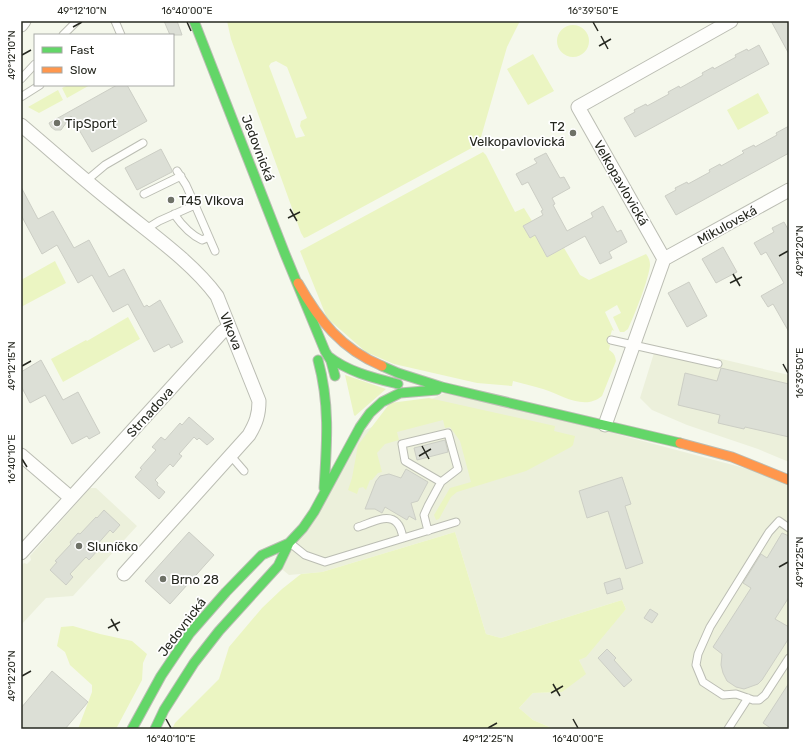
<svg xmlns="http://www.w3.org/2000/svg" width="810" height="750" font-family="Rubik,sans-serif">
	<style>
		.built { fill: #ecf0db }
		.green { fill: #ebf5c2; fill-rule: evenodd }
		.building { fill: #dcdfd6; stroke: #cccec5 }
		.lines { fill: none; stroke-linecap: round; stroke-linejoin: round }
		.lane-casing { stroke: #bbbdb3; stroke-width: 9 }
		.street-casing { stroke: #bbbdb3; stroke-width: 15 }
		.fast-casing { stroke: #bbbdb3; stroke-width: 11 }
		.slow-casing { stroke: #bbbdb3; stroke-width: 11 }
		.lane { stroke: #fefefc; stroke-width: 7 }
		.street { stroke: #fefefc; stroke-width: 13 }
		.fast { stroke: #63d668; stroke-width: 9 }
		.slow { stroke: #ff974d; stroke-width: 9 }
		.ticks { fill: none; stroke: #262820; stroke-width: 1.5 }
		.poi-dot { fill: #6e7167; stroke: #fff; stroke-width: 1.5 }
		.labels { text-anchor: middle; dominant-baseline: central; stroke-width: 3.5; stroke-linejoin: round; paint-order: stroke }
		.poi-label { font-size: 13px; fill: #262820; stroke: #fff; text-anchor: start }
		.street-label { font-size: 13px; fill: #262820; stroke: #fff }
		.neatline { fill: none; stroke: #262820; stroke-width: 1.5 }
		.ticks-label { font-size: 10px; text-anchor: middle; fill: #262820 }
	</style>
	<rect width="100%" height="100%" fill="#f5f8ec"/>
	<!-- built -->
	<path class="built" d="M654,353L714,367L717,358L789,375V462L758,449L687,425L652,410L640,398Z
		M451,390L789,480V729H554L533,720L519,708L533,693L562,692L585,673L579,660L626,609L622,600L501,638L486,634L455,532L322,572L289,575L278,566L355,435Z
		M90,488H96L137,526L73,596L46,598L21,625V566L24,563L27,564L31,560L30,556Z"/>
	<!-- green -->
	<path class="green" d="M227,21H520L507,47L479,144L307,237L304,238L301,233L231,39ZM276,61L287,67L307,118L301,121L300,126L305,136L296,138L269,66L271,63Z
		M557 41a16 16 0 1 1 32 0a16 16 0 1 1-32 0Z
		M533,54L554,91L528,105L507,69Z
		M68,85H90L67,98L62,88Z
		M58,90L63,100L39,113L28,107Z
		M758,93L769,113L738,130L727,110Z
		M483,152L486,155L515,212L524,208L532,221L523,226L530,238L535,235L547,257L564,248L580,275L589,280L646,254C649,258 650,261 650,265C649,279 634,316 628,329L624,332H620L613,317L621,313L617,305L605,312L614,331L612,330L608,344L610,345L609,350C614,353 615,355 616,361L602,396C584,411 562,395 543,389C534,386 523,384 513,381L512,386L477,383L394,364L366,352L327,318L300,251Z
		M55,261L66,283L21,307V280Z
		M128,317L140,339L63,382L51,359L86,340L87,341Z
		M345,375L386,389L355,416L354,415Z
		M429,398L555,426L554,431L575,436L573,445L571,447L526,471L457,492L451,497L439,519L436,520L434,515L450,488L471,482L460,441L450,427L445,428L443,420L397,432L399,440L385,444L377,453L382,472L378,473L372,480H370L366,490L363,487L359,488L357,494L348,490L352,478L358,445L390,403Z
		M455,532L486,634L501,638L622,600L626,609L586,657L579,660L586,674L562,692L533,693L519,708L533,720L554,729H172L175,723L219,679L229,647L262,608L282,589L301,574L322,572Z
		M73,626L100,634L132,641L147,654L143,663L142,680L116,729H78L92,692V685L70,665L65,652L57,646L61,627Z"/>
	<!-- building -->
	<path class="building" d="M164,21H177L182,35H170Z
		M771,21H789V54Z
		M759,45L769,64L635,137L624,118L635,112L634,110L646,104L647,106L669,94L668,92L679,86L680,88L703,75L702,73L713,67L714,69L736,57L735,55L747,49L748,51Z
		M117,85H127L147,121L92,152L71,116L61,130H55L51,127L49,123Z
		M789,126V153L676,215L665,196L676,190L675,188L687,182L688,184L710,172L709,170L720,164L721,166L744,153L742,151L754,145L755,147L777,135L776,133Z
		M161,149L172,170V172L137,190L125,168Z
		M546,153L560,178L564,177L570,188L552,198L555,204L553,205L567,231L593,217L591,213L603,206L617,232L621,230L627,242L609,252L612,258L600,264L585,236L547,257L535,235L530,238L523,226L543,215L541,211L543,210L528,182L522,185L516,174L537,163L534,159Z
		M21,187L38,219L53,211L74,248L89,240L109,277L124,269L144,307L147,305L149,307L160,300L183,342L171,348L169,344L154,352L128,304L113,312L92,275L78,283L57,245L42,254L21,215Z
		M784,222L789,231V332L773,304L768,307L761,296L784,283L766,252L761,255L754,243L774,232L772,228Z
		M723,247L737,272L716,283L702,259Z
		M689,282L707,316L687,327L668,293Z
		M41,360L63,400L78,392L100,433L89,439L87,436L72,444L45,395L30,403L21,386V372Z
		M721,368L789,384V437L745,427L744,429L718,423L720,415L678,405L685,373L717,381Z
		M189,417L214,439L207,445L199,438L197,440L194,437L179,454L182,456L173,467L170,464L155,480L158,483L157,485L165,492L159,499L135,477L142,469L140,468L156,450L152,447L161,437L165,440L180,423L182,425Z
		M445,440L448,452L417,460L414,448Z
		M406,469L428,482L418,501L411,503L416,520L409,516L407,520L385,507L382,513L375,509H365L376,481L380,476L389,474L401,478Z
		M622,477L631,504L625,506L643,563L626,569L608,511L587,518L579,491Z
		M104,510L120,525L113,533L110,530L95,547L98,550L89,560L86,557L70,574L73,577L66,585L50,570L57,562L55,561L71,544L70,542L78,533L80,534L96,517L97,518Z
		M189,532L214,555L170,604L145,581Z
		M782,533L789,536V597L775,619L789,627V638L762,680L758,684L744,689L736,687L727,681L723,673L721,665L722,654L713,647L751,588L743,583L761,554L767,558Z
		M620,578L623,589L607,594L604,583Z
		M650,609L658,614L652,623L644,618Z
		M607,649L616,658L614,660L632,680L624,687L598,658Z
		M52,671L88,702L65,729H21V708Z
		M789,683V729H772L763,723Z"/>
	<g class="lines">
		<!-- lane casing -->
		<g class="lane-casing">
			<path id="lane" d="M115,21L121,35
				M63,35L77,21
				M21,79L35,64
				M21,97L40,85
				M86,181L105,165L143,143
				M144,194L181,176
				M195,205L215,251
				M174,214C181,224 191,235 202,240L209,237
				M146,229L159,221L195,205L186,185L177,171
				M611,340L718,364
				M231,456L244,471
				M358,527C369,524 388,512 397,523C401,527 402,533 403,538
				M789,528L779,521L769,532L710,627L698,654L696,665L703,682L723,695L736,694L753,700H759L765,695L789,658
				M428,531L424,515L428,506L441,482L458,469L448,433L402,444L405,461L441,482
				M290,543L305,555L325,562L456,522
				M728,729L748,698"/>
		</g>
		<!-- street casing -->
		<g class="street-casing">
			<path id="street" d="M21,25L24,21
				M21,125C53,152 84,180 117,206C150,233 192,262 217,296L259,401C259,415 256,423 249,435L124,574
				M664,259L789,190
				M605,425L664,259L578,107L731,21
				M21,455L71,498
				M21,553L222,332L229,327"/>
		</g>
		<!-- fast casing -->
		<g class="fast-casing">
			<path id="fast" d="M194,21L285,254L325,351L331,361L335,376
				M328,356C348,372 374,378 398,384
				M318,360C330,404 327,443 324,488
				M382,366L398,373L442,387L680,443
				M132,729L161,676L190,633L226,592L262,555L289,543
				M155,729L164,710L194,663L219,631L278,566L289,543L303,528L314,512L360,427L370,413L382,402L400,393L437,390"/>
		</g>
		<!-- slow casing -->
		<g class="slow-casing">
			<path id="slow" d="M298,283C319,320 341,349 382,366
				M680,443L732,457L789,480"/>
		</g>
		<!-- lane -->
		<use href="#lane" class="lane"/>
		<!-- street -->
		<use href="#street" class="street"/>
		<!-- fast -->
		<use href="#fast" class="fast"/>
		<!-- slow -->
		<use href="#slow" class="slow"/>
	</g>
	<!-- ticks -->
	<path class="ticks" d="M187,22L191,31M593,22L598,31M73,27L82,22M601,36L608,49M599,46L611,39M22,55L31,50M290,209L297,221M288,218L300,212M779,256L788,251M733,274L740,286M730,283L742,277M783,364L788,373M22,366L31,361M422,446L429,459M419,456L431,449M22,459L27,467M779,567L788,562M111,619L118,631M108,628L120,622M22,676L31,671M553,684L560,696M551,693L563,686M166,719L171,728M573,719L578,728M488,728L497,723"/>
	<!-- markers -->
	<g class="poi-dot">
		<circle cx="57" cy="123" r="4"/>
		<circle cx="573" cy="133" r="4"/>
		<circle cx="171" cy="200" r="4"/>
		<circle cx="79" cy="546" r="4"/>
		<circle cx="163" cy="579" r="4"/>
	</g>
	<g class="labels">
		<!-- poi labels -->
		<g class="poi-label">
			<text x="65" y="123">TipSport</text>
			<text x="565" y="126" text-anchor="end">T2<tspan x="565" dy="15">Velkopavlovická</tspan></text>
			<text x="179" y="200">T45 Vlkova</text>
			<text x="87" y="546">Sluníčko</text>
			<text x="171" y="579">Brno 28</text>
		</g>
		<!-- street labels -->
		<g class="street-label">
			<text transform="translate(258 148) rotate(69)">Jedovnická</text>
			<text transform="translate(621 183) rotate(60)">Velkopavlovická</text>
			<text transform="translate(727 225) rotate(-29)">Mikulovská</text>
			<text transform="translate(231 331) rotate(68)">Vlkova</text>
			<text transform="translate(150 412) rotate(-48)">Strnadova</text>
			<text transform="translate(182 627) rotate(-53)">Jedovnická</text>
		</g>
	</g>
	<!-- border -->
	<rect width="810" height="750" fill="none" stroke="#ffffff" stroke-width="44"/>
	<!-- legend -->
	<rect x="34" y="34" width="140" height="52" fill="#ffffff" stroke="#a8a9a6"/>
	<rect x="42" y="47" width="20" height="6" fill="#63d668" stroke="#a8a9a6"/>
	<text x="70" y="54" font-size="12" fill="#262820">Fast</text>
	<rect x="42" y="67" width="20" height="6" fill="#ff974d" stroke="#a8a9a6"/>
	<text x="70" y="74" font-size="12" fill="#262820">Slow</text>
	<rect x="22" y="22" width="766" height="706" class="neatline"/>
	<g class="ticks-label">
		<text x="82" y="14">49°12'10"N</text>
		<text x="187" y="14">16°40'00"E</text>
		<text x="593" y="14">16°39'50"E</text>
		<text transform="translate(11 55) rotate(-90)" y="4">49°12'10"N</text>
		<text transform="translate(799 251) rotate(-90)" y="4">49°12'20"N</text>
		<text transform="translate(11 366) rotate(-90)" y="4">49°12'15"N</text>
		<text transform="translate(799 373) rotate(-90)" y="4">16°39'50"E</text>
		<text transform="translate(11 459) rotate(-90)" y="4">16°40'10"E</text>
		<text transform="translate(799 562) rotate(-90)" y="4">49°12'25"N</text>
		<text transform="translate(11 676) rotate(-90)" y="4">49°12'20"N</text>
		<text x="171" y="742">16°40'10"E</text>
		<text x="488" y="742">49°12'25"N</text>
		<text x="578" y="742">16°40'00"E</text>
	</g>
</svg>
